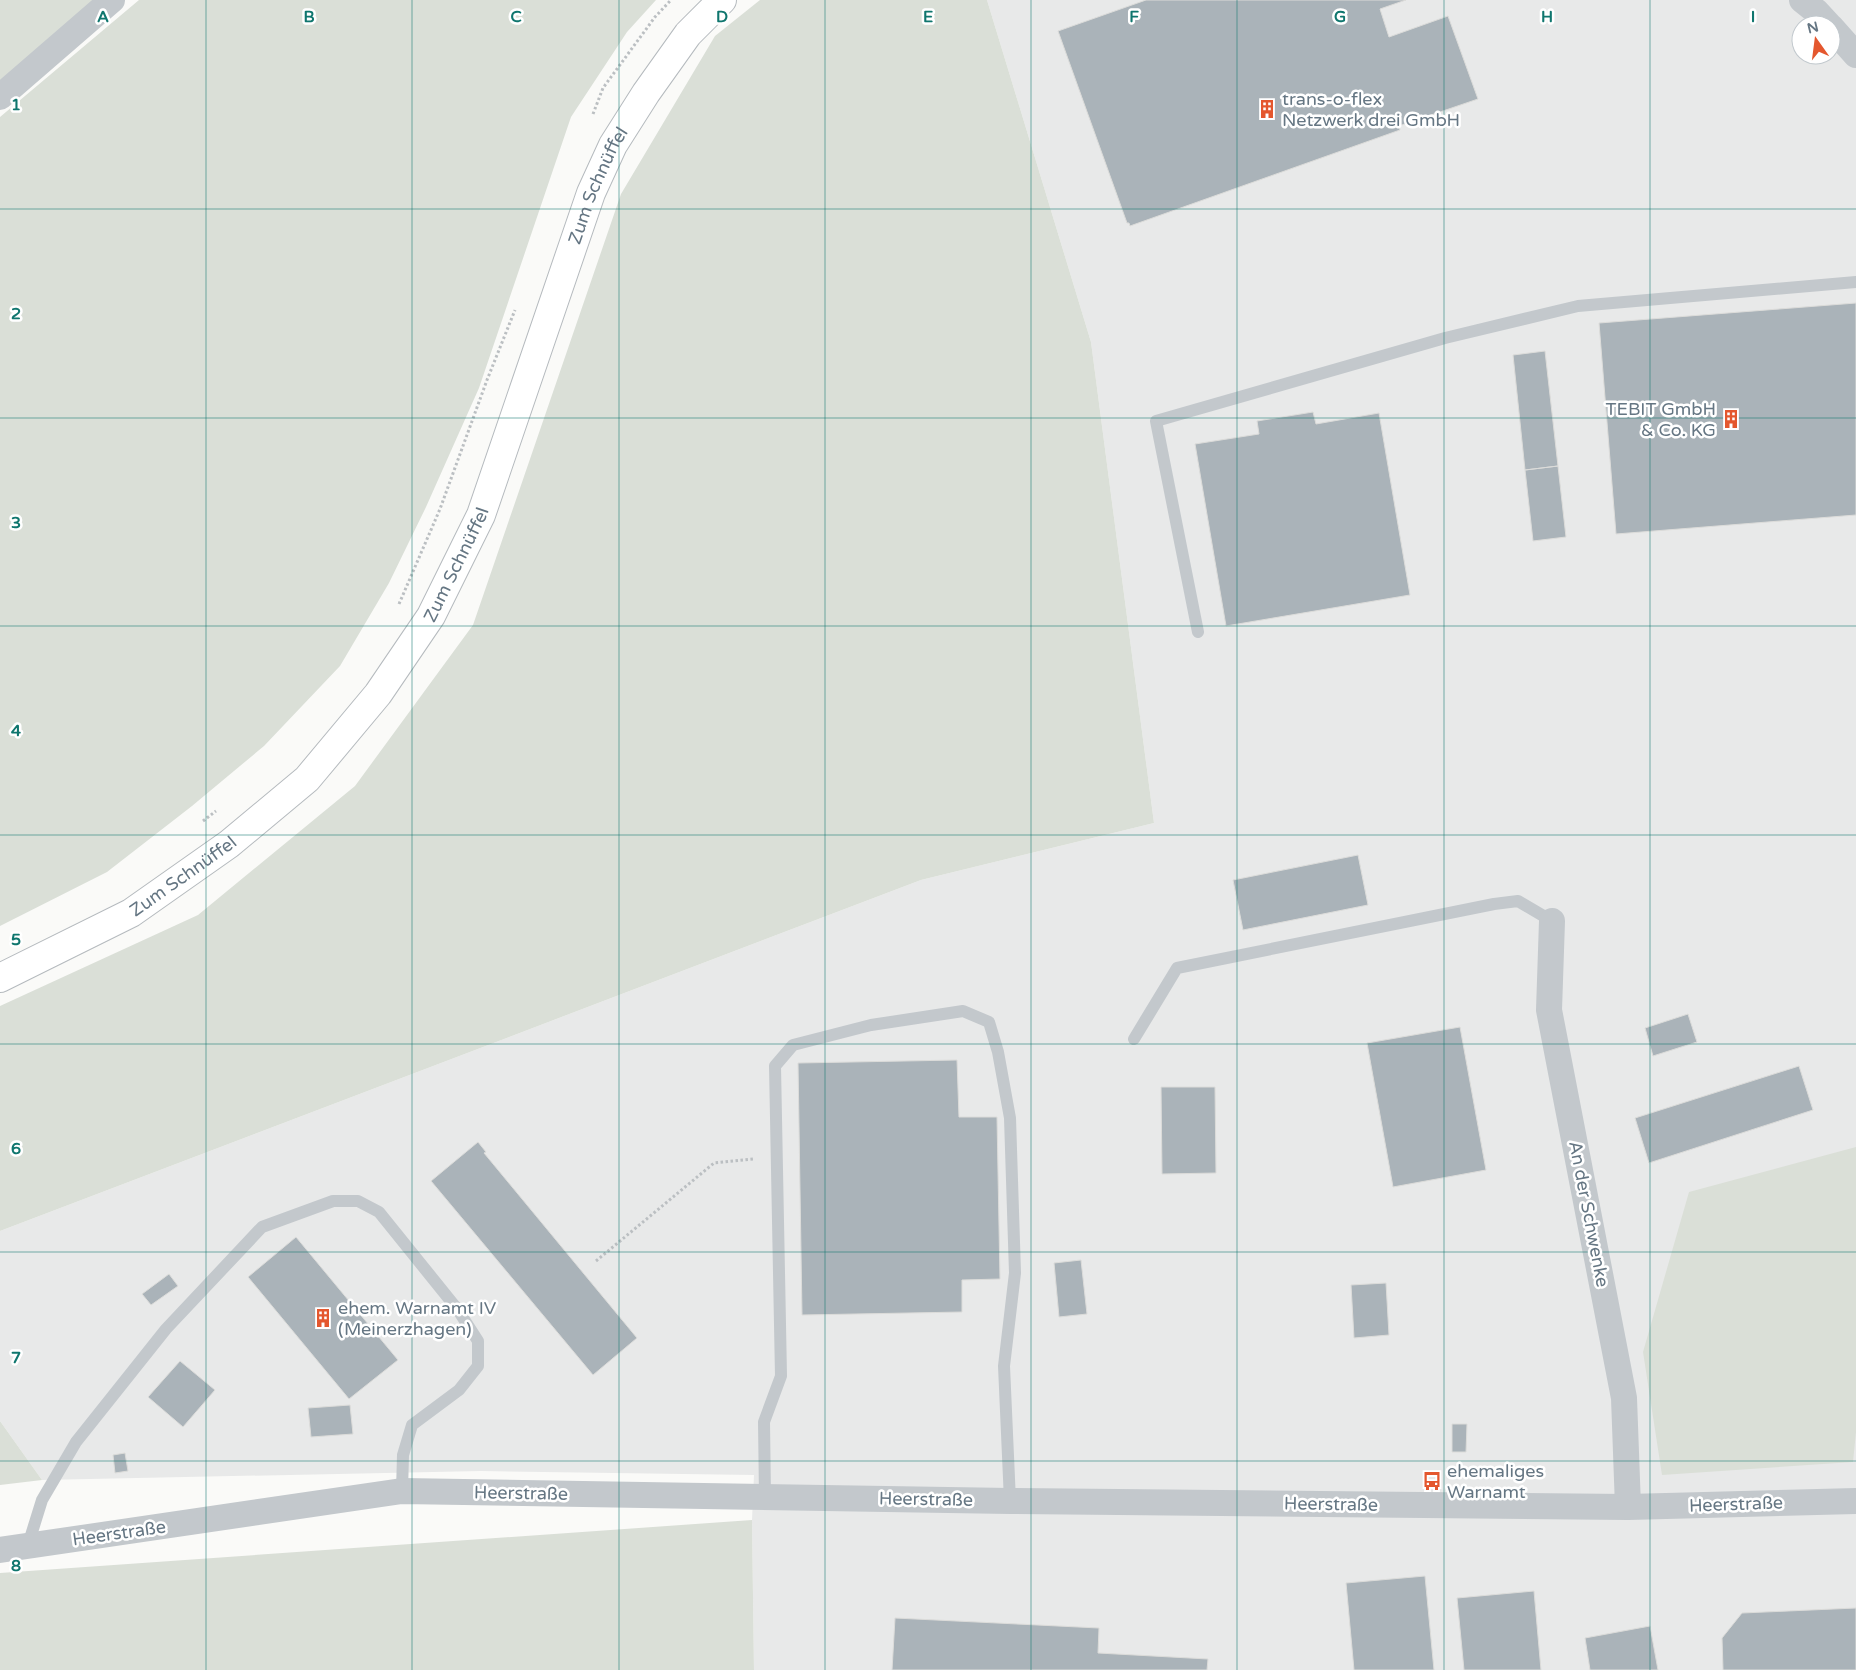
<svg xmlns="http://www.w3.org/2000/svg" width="1856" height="1670" font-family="'Varela Round',sans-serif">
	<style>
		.built { fill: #e8e9e9; fill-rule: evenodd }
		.green { fill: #dadfd7 }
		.building { fill: #aab3b9; stroke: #dcdcda }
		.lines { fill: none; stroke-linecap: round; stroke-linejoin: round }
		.primary-casing { stroke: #b5babe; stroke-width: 30 }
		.path { stroke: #bbbfc2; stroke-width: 3; stroke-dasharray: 2.5 2.5; stroke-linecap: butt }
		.lane { stroke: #c3c8cc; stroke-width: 12 }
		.street { stroke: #c3c8cc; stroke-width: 26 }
		.primary { stroke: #fff; stroke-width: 28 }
		.grid { fill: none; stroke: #0f766e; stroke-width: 1; stroke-opacity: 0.55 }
		.labels { text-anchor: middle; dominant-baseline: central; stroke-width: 5; stroke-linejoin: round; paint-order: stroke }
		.poi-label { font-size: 18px; fill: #657683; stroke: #fff; text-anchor: start }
		.street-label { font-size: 18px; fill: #657683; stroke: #fff }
		.grid-label { font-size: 16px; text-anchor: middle; font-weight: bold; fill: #0f766e; stroke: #fff; stroke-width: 5; stroke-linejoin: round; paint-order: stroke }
	</style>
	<rect width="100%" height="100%" fill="#fafaf8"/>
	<!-- built -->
	<path class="built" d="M987,0H1856V1670H754L752,1520L754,1475L481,1471L42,1480L0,1421V1231L921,880L1154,823L1091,342ZM1801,25H1831V55H1801Z"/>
	<!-- green -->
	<path class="green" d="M0,0H104L0,88Z
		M139,0H656L627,32L571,117L479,388L426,507L389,583L340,666L264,746L192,806L107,872L0,926V117Z
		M760,0H987L1091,342L1154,823L921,880L0,1231V1006L198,915L355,786L473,625L621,194L715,36Z
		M1856,1147V1432L1853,1462L1662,1475L1643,1352L1689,1192Z
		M0,1421L42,1480L0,1485Z
		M752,1520L754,1670H0V1573Z"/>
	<!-- building -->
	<path class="building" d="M1146,0H1406L1380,9L1389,37L1448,16L1478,99L1399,126L1400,130L1130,226L1129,223H1127L1058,31Z
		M1856,303V515L1616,534L1599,323Z
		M1545,351L1558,466L1525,470L1513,355Z
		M1313,412L1316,424L1379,413L1410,595L1226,626L1195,444L1259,434L1257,421Z
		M1558,466L1566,537L1533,541L1525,470Z
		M1358,855L1368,905L1243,930L1233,880Z
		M1688,1014L1697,1042L1653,1056L1645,1028Z
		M1460,1027L1486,1170L1393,1187L1367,1043Z
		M957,1060L959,1117H997L1000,1279L962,1280V1312L802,1315L798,1063Z
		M1799,1066L1813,1110L1649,1163L1635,1118Z
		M1161,1087H1215L1216,1173L1162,1174Z
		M478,1142L486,1152L484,1153L637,1338L593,1375L431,1181Z
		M296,1237L398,1360L349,1399L248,1277Z
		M1081,1260L1087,1314L1059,1317L1054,1263Z
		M169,1274L178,1286L151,1305L142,1294Z
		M1386,1283L1389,1335L1354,1338L1351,1285Z
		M180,1361L215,1390L183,1427L148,1397Z
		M350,1405L353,1434L311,1437L308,1408Z
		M1452,1424H1467L1466,1452H1452Z
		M125,1453L128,1471L115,1473L113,1455Z
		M1425,1576L1434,1670H1354L1346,1583Z
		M1534,1591L1541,1670H1464L1457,1598Z
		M1856,1608V1670H1723L1722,1638L1742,1613Z
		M895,1618L1099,1628L1098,1653L1208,1659L1207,1670H892Z
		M1650,1626L1658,1670H1590L1585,1638Z"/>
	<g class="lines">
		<!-- primary casing -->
		<g class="primary-casing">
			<g id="primary">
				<path id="s1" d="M0,978L131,913L229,844L307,779L378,694L431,616L481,515L591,193L613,145L646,93L688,34L722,0"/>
			</g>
		</g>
		<!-- path -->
		<path class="path" d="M593,114L603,88L655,17L671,0
			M399,604L440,509L487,380L515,310
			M203,821L216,811
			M596,1261L714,1163L753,1159"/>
		<!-- lane -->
		<path class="lane" d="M1198,632L1156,421L1445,338L1578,306L1856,282
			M1134,1039L1177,968L1494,904L1518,901L1552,921
			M765,1497L764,1422L781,1376L775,1066L793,1045L871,1025L963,1011L989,1022L998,1052L1010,1118L1015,1273L1004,1366L1010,1501
			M28,1545L42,1500L76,1442L166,1329L262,1227L333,1201H358L379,1212L458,1310L478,1341V1366L459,1390L412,1425L403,1455L402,1491"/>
		<!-- street -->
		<path class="street" d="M1802,0L1817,12L1829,25
			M1831,27L1856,55
			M0,97L112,0
			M1552,921L1549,1010L1624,1398L1628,1507
			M0,1550L402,1491L1010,1501L1628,1507L1856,1501"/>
		<!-- primary -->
		<use href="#primary" class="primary"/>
	</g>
	<!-- grid -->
	<path class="grid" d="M206,0V1670M412,0V1670M619,0V1670M825,0V1670M1031,0V1670M1237,0V1670M1444,0V1670M1650,0V1670M0,209H1856M0,418H1856M0,626H1856M0,835H1856M0,1044H1856M0,1252H1856M0,1461H1856"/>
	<!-- icons -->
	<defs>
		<g id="building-bare" transform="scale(1.5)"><path d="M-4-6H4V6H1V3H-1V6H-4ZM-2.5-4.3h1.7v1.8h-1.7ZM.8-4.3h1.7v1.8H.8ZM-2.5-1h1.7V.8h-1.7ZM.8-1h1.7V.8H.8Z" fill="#e4572e" stroke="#fff" stroke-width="2.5" paint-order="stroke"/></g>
		<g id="bus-bare" transform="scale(1.5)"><path d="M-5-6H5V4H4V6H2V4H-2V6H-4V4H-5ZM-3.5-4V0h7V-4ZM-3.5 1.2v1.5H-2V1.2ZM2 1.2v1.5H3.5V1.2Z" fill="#e4572e" stroke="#fff" stroke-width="2.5" paint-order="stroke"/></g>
	</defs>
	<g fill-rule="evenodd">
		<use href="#building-bare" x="1267" y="109"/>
		<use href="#building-bare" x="1731" y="419"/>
		<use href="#building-bare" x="323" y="1318"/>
		<use href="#bus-bare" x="1432" y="1481"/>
	</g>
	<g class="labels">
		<!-- poi labels -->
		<g class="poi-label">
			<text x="1282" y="99">trans-o-flex<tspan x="1282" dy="21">Netzwerk drei GmbH</tspan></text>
			<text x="1716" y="409" text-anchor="end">TEBIT GmbH<tspan x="1716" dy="21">&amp; Co. KG</tspan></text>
			<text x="338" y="1308">ehem. Warnamt IV<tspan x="338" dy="21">(Meinerzhagen)</tspan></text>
			<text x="1447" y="1471">ehemaliges<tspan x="1447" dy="21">Warnamt</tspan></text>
		</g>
		<!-- street labels -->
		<g class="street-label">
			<text stroke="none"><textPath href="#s1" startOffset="1035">Zum Schnüffel</textPath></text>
			<text stroke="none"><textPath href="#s1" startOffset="630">Zum Schnüffel</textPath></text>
			<text stroke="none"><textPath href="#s1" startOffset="210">Zum Schnüffel</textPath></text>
			<text transform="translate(1589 1214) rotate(79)">An der Schwenke</text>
			<text transform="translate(521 1493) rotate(1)">Heerstraße</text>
			<text transform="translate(926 1499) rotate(1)">Heerstraße</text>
			<text transform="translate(1331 1504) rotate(1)">Heerstraße</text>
			<text transform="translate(1736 1504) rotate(-2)">Heerstraße</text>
			<text transform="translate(119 1533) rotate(-8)">Heerstraße</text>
		</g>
	</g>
	<g class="grid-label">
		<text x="103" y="22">A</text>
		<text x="309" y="22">B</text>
		<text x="516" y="22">C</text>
		<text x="722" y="22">D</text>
		<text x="928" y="22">E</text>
		<text x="1134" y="22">F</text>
		<text x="1340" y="22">G</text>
		<text x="1547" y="22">H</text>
		<text x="1753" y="22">I</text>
		<text x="16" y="110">1</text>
		<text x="16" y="319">2</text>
		<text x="16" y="528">3</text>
		<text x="16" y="736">4</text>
		<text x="16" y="945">5</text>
		<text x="16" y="1154">6</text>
		<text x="16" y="1363">7</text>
		<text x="16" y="1571">8</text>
	</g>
	<!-- north arrow -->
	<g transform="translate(1816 40) rotate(346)"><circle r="24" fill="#ffffff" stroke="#c1c8cd"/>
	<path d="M0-4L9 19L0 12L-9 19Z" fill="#e4572e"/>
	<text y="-8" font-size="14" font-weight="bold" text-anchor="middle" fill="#657683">N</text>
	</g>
</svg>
